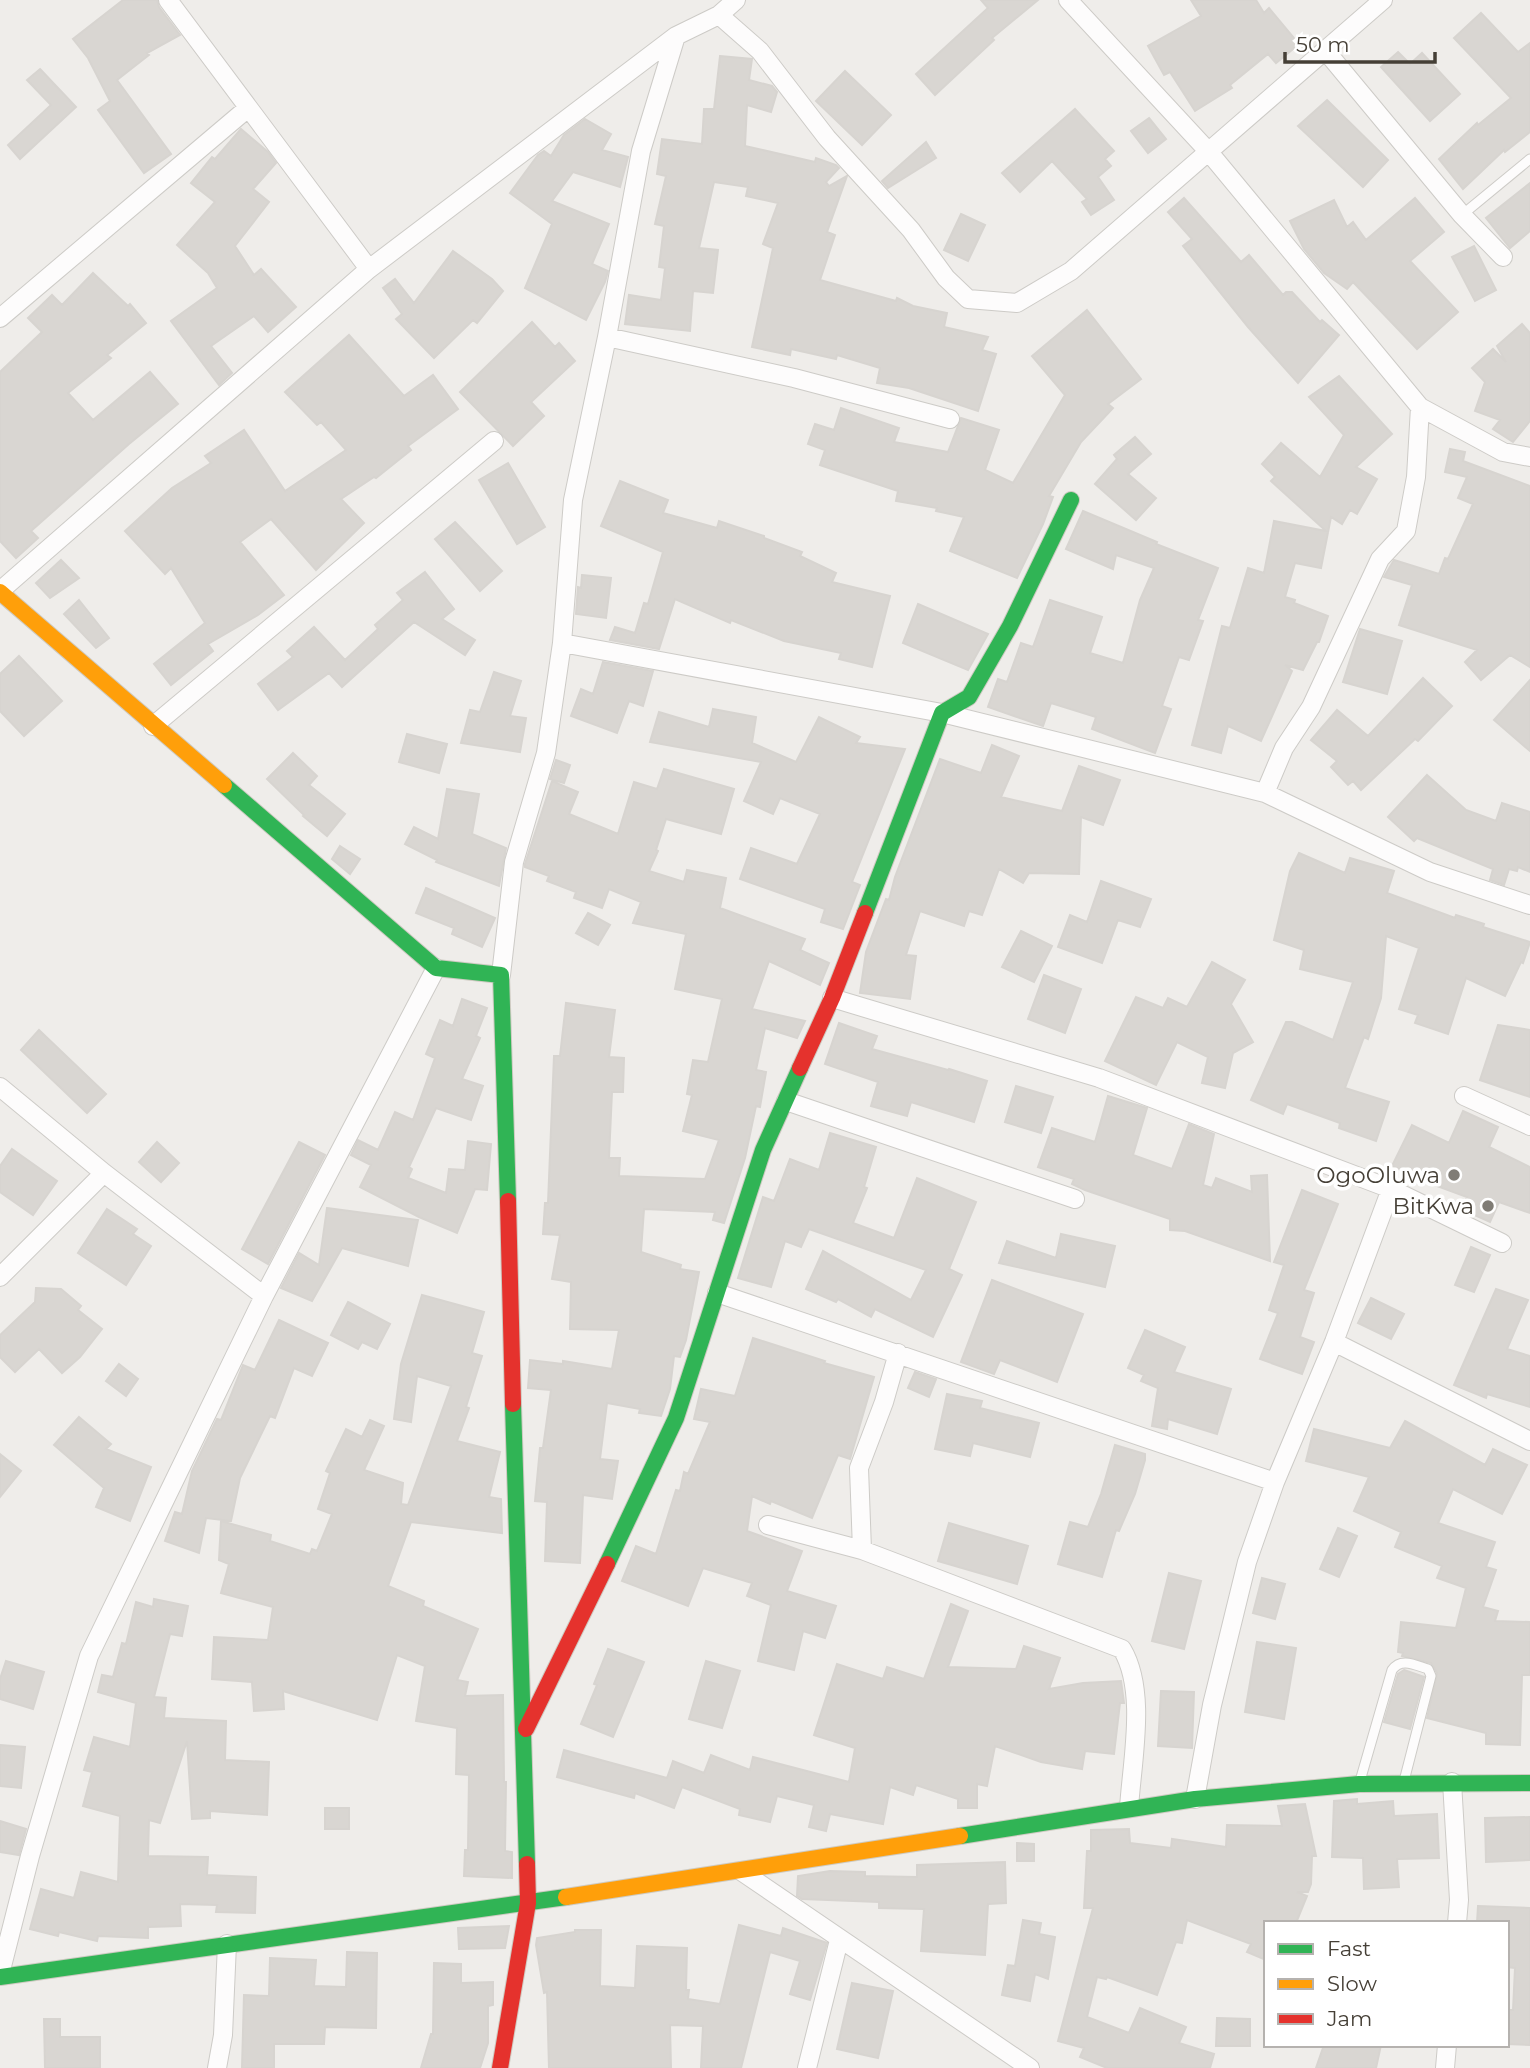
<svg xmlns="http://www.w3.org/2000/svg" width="1530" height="2068" font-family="Montserrat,sans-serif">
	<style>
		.building { fill: #d9d6d2; stroke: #d7d4d0; stroke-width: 2 }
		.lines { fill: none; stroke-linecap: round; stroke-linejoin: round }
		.lane-casing { stroke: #cdcbc7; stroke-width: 11 }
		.street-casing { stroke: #cdcbc7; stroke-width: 20 }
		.fast-casing { stroke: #cecac1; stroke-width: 18 }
		.slow-casing { stroke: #cecac1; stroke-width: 18 }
		.jam-casing { stroke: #cecac1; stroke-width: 18 }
		.lane { stroke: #fdfcfc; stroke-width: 9 }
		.street { stroke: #fdfcfc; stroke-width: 18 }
		.fast { stroke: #30b455; stroke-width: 16 }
		.slow { stroke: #ff9f0a; stroke-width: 16 }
		.jam { stroke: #e5322d; stroke-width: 16 }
		.poi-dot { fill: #807c75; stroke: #fff; stroke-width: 2.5 }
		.labels { text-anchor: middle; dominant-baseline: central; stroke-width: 7; stroke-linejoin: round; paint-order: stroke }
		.poi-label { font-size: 23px; fill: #453f36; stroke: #fff; text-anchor: end }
	</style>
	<rect width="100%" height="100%" fill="#efedea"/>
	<!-- building -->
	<path class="building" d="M123,0H157L159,7L180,35L147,53L149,55L117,80L171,154L144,173L98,110L110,101L88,58L73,39Z
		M981,0H1038L992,38L994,40L935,95L916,74L988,8Z
		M1191,0H1256L1264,13L1269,8L1299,44L1276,63L1268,54L1230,85L1232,88L1195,111L1170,72L1164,75L1148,46L1201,16Z
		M1481,13L1518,52L1530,43V132L1505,152L1504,150L1463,189L1439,159L1477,123L1478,125L1511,98L1454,38Z
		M1398,52L1410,64L1422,53L1460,94L1430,121L1381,67Z
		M720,56L752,59L749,80L772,86L777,92L771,112L747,105L745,146L815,162L816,158L836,165L839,168L826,182L829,186L847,176L827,232L835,235L820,280L896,301L897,298L913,306L947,313L944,327L988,337L982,350L996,354L978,411L909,388L877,383L880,368L837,355L836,359L791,349L790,355L752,347L773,248L763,244L778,203L746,196L748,187L714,182L699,248L718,250L713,293L693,291L690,331L625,324L629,295L661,300L665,268L659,267L664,226L655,224L666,176L657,174L662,139L702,144L704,109H714Z
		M40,69L76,107L20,159L8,145L51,105L27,80Z
		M845,71L891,115L862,145L816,101Z
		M1327,100L1388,160L1363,187L1298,126Z
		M1075,109L1114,151L1105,159L1111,166L1098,177L1114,200L1091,215L1082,202L1087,199L1052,161L1020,192L1002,173Z
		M1149,118L1166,139L1148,153L1131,131Z
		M585,119L611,134L602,150L628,157L620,187L573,172L552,201L609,224L592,264L608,271L605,282L586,320L525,288L552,224L510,193L538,155L544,151L551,156L564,135Z
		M241,129L268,152L276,163L253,189L269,202L235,246L254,275L261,269L296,307L268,332L254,316L211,346L232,373L219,385L171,321L217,288L208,273L177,245L215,202L191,183L212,157L215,159Z
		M926,142L936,158L888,188L882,181Z
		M1530,183V231L1510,248L1486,218Z
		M1184,198L1241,262L1249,255L1283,295L1286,292H1292L1320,322L1322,320L1339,335L1298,383L1248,327L1183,246L1192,239L1168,212Z
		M1415,198L1444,232L1410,261L1458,312L1417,349L1353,282L1347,289L1324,273L1304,249L1290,221L1334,200L1347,227L1353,222L1366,240Z
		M961,214L985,225L968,261L944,250Z
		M1474,246L1496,290L1475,301L1452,257Z
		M453,251L492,279L503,291L477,323L473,320L434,358L396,319L402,314L383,288L395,279L414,303Z
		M93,273L128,306L130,304L146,323L107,355L111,358L68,393L93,420L150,372L178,404L129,444L31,531L38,538L16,558L0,541V372L42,332L28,318L52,295L62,305Z
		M1087,310L1141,379L1108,404L1113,408L1081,442L1049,496L1053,497L1043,524L1017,578L950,551L964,517L936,511L937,508L896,501L898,491L820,465L825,450L808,444L815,424L834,430L841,408L899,428L894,442L948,452L961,418L999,430L985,470L1013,483L1065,395L1032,356Z
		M532,322L555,347L559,343L575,361L531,402L544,416L513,446L460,392Z
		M1522,324L1530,333V421L1513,442L1493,429L1500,420L1475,411L1485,382L1472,368L1493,349L1506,362L1497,346Z
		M349,335L404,396L433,375L458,409L408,446L411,450L376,478L374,477L341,499L364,523L316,570L271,519L240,542L284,595L258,615L208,644L213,651L171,685L154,664L205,623L171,568L165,574L125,531L172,488L211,463L205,456L244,430L285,491L346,450L321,422L317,425L285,392Z
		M1339,376L1392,434L1356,467L1377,479L1357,514L1350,510L1342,524L1331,517L1321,568L1295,563L1285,597L1295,600L1294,603L1328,616L1319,642H1317L1303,670L1285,665L1292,671L1261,741L1228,726L1221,753L1192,745L1222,626L1230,628L1248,568L1264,573L1274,521L1326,531L1271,481L1275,477L1262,464L1281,443L1320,477L1344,435L1309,397Z
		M1135,437L1151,454L1128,474L1156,498L1136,520L1095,484L1117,459L1114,455Z
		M1450,449L1465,452L1463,461L1530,486V667L1510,655L1481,680L1465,662L1477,650L1399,625L1412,585L1384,577L1394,560L1439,574L1445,558L1448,559L1473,504L1458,498L1467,477L1445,472Z
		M508,463L545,527L517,544L479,480Z
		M620,481L668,500L663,513L717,528L719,521L764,536V538L802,552L800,556L836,573L832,582L890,596L872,667L839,659L841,653L784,641L731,620L730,623L675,599L659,649L610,640L615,627L635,633L644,603L648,604L663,552L601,526Z
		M1083,511L1157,542L1156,544L1218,568L1198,620L1203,621L1189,660L1179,657L1162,706L1171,709L1155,753L1092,729L1096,717L1051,703L1043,726L988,707L998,679L1007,682L1021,643L1033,647L1050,600L1102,617L1090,653L1123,663L1140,600L1154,568L1116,555L1113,569L1066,549Z
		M455,522L502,571L480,591L435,539Z
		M61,560L79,578L50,598L36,583Z
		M425,572L454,609L442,619L475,640L465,655L414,622L342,687L329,673L278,710L258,684L293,657L287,651L314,627L345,660L378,629L375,625L403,600L397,593Z
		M582,575L611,578L606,618L576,614L578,587L581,588Z
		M79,600L109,638L96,648L64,614Z
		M918,604L988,634L968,670L903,643Z
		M1360,629L1402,641L1387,694L1343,682Z
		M19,656L62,701L24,736L0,711V674Z
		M603,662L653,671L643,706L629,701L617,733L571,716L581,689L593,694Z
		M494,672L521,681L510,716L526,718L520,752L461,743L470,710L480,712Z
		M1423,678L1452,706L1418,741L1415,739L1361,790L1353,781L1348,785L1331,767L1337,761L1311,740L1337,710L1368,736Z
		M1530,680V751L1494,720Z
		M713,709L756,717L752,743L796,762L819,717L860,737L856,743L905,749L852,882L860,885L843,929L821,922L825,909L740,879L751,848L797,864L820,814L780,798L773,814L744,801L761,762L650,742L659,712L709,727Z
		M407,734L447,744L439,773L399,762Z
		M992,745L1019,756L1001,797L1062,811L1079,766L1120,780L1103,825L1081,817L1079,874L1029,873L1023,883L999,869L982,915L969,911L964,926L920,911L906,955L916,956L910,999L860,993L866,952L886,899L889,900L895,877L940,759L981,773Z
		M293,753L317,776L309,785L345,814L327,836L303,816L304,815L267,779Z
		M556,760L570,765L564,783L550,779Z
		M664,769L734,789L721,834L666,819L656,850L658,851L649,871L684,882L687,870L726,878L720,908L805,939L800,950L829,963L820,985L769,961L752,1009L805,1021L797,1038L765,1028L756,1070L766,1072L760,1107L756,1106L745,1158L724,1223L713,1220L715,1212L644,1209L641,1252L681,1265L680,1269L699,1272L686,1340L680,1357L674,1356L670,1389L661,1416L639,1413L640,1409L607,1403L600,1459L618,1461L612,1499L583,1495L580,1563L545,1561L547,1502L535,1501L540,1448H543L551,1390L528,1388L530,1360L563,1364V1361L612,1369L619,1330L570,1329L571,1282L552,1279L560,1235L543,1234L545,1203H548L554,1056H560L566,1003L615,1010L609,1057L624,1058L623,1092H612L609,1158H620L619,1176L705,1179L719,1140L683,1131L692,1095L687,1094L693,1060L708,1062L722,999L675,989L686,934L633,923L641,902L609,889L602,908L574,898L576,892L547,881L549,876L525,867V864L552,781L578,792L569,814L618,834L634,782L657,789Z
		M1427,775L1466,810L1496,821L1502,803L1530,812V872L1518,867L1517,871L1509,869L1504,885L1490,880L1493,869L1417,838L1414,841L1388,817Z
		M447,789L479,794L472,834L506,848L499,886L436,862L437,860L405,844L414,827L438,839Z
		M340,846L360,859L350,874L332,859Z
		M1299,853L1345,873L1350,858L1394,871L1387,893L1455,918L1456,915L1484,924L1483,927L1530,942L1523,963L1521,962L1505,996L1466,978L1448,1034L1415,1023L1418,1015L1399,1009L1419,948L1386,936L1381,998L1368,1039L1364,1037L1345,1088L1389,1102L1376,1141L1339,1128L1340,1123L1287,1104L1283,1114L1251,1100L1286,1022H1292L1333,1040L1353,982L1300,969L1304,950L1274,940L1290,871Z
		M1101,881L1151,899L1140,927L1118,920L1102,963L1058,947L1070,915L1087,922Z
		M426,888L495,918L482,947L452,934L454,928L416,913Z
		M588,913L610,925L598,945L576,933Z
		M1021,931L1052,946L1034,982L1002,967Z
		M1212,962L1245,980L1231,1004L1253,1042L1233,1053L1225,1088L1202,1083L1208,1057L1177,1042L1156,1085L1105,1061L1136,997L1163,1008L1168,998L1187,1007Z
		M1044,975L1081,989L1065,1033L1028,1019Z
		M462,999L487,1008L476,1036L480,1038L462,1079L483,1086L471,1120L436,1108L409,1167L412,1169L408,1178L446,1193L449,1169L465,1170L468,1141L491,1144L487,1190L475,1189L457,1233L419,1217L360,1187L371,1165L351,1155L358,1140L378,1150L395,1112L413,1120L435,1058L426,1054L440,1020L453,1026Z
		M839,1023L877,1036L872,1049L948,1070L949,1069L987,1081L974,1122L911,1102L907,1116L871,1106L878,1082L825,1064Z
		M1498,1025L1530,1030V1097L1480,1080Z
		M39,1030L106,1094L87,1113L21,1050Z
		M1016,1086L1053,1097L1041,1133L1005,1122Z
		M1108,1096L1147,1108L1133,1155L1172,1169L1189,1124L1214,1134L1203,1185L1212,1188L1216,1178L1252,1192L1251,1176L1267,1175L1270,1261L1185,1231L1170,1230V1219L1085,1190L1072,1184L1074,1179L1038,1167L1052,1128L1095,1142Z
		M1463,1111L1498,1127L1489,1147L1530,1167V1213L1499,1202L1490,1222L1461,1209L1467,1197L1429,1183L1392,1166L1412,1125L1449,1143Z
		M830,1133L876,1147L864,1187L867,1188L853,1223L894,1238L917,1178L976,1202L949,1269L962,1275L933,1337L875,1309L871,1317L838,1299L836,1302L806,1289L823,1251L911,1300L926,1270L809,1229L801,1247L785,1241L771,1287L738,1278L763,1197L774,1201L790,1159L819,1170Z
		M157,1142L179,1163L161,1182L139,1162Z
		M299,1142L325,1155L268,1264L242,1249Z
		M12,1149L57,1181L33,1215L0,1192V1166Z
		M1302,1190L1338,1204L1304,1290L1314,1293L1300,1337L1314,1342L1302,1374L1260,1359L1278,1313L1269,1310L1284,1265L1274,1262Z
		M327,1208L418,1220L408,1266L342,1248L312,1301L281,1288L299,1253L319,1265Z
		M107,1209L137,1229L133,1234L151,1246L126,1285L78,1253Z
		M1061,1234L1115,1246L1105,1287L999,1263L1007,1241L1056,1258Z
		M1471,1247L1490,1255L1474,1292L1455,1285Z
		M992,1280L1083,1314L1057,1382L1000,1360L994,1374L961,1362Z
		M36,1288L61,1289L81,1306L78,1310L102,1329L80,1357L62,1373L39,1349L15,1372L0,1357V1335L35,1302Z
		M1496,1289L1528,1300L1507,1349L1530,1356V1407L1487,1394L1486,1398L1454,1385Z
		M422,1295L484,1312L472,1353L482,1356L466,1407L469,1408L457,1441L500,1452L489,1497L501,1499L502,1533L411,1522L388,1586L424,1601L423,1606L478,1629L457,1680L468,1682L465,1696L503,1695L504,1782H506L505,1851L512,1852V1878L464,1876L465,1850H468L469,1775L456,1774L457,1728L416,1721L425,1666L397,1655L377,1720L283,1691L284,1709L254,1711L252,1682L212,1679L214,1637L268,1640L273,1607L221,1593L229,1564L219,1560L221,1521L271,1535L270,1541L310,1554L312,1549L317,1551L332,1514L318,1509L330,1473L326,1471L346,1429L362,1437L370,1420L384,1426L364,1470L403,1483L401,1504L408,1505L451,1386L417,1376L411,1422L394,1419L401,1364Z
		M1371,1298L1404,1314L1391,1339L1358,1323Z
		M348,1302L390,1324L377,1349L362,1342L358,1349L331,1335Z
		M279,1320L328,1343L312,1376L294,1368L275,1418L270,1416L240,1478L231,1521L206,1518L199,1553L165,1541L175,1512L182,1514L192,1471L217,1419L221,1420L243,1365L255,1370Z
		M1145,1330L1185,1347L1174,1372L1231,1389L1217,1434L1168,1419L1167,1429L1152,1426L1158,1388L1141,1381L1144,1375L1128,1368Z
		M753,1338L825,1361L824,1363L874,1377L850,1459L838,1455L812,1518L771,1501L770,1504L752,1496L747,1531L802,1551L787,1591L836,1606L825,1638L803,1631L794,1670L758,1661L771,1605L747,1596L752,1583L703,1568L688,1606L622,1581L636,1546L656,1554L676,1490L680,1491L684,1472L688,1474L710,1422L694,1419L701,1389L735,1396Z
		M119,1364L138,1379L126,1396L106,1381Z
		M915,1372L936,1379L929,1397L908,1388Z
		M947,1394L982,1401L980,1408L1039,1423L1030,1457L973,1443L970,1456L935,1449Z
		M79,1417L111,1444L106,1449L151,1467L130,1521L96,1507L104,1488L54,1445Z
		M1405,1421L1485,1465L1493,1449L1527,1465L1502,1514L1453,1489L1438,1523L1495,1542L1486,1567L1496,1570L1483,1607L1498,1611L1495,1621L1530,1622V1675H1522L1520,1745L1486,1744V1733L1427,1718L1437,1673L1431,1663L1402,1656L1403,1653L1398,1652L1401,1622L1456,1628L1466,1588L1437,1578L1442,1566L1395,1547L1401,1532L1354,1511L1369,1477L1306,1461L1314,1429L1390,1448Z
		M1115,1445L1145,1454V1460L1135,1494L1119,1531L1116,1530L1102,1577L1058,1564L1070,1522L1088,1527L1101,1494Z
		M0,1454L21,1471L0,1497Z
		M949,1523L1028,1546L1017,1584L938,1561Z
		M1338,1528L1357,1536L1339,1577L1320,1569Z
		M1169,1573L1201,1581L1184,1649L1152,1641Z
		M1262,1578L1285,1584L1275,1619L1253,1613Z
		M154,1599L188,1606L182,1636L170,1634L154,1697L166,1698L164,1718L226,1721L225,1760L269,1762L267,1815L210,1811V1818L192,1819L187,1741L160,1823L149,1820L148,1856L208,1857L207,1875L256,1877L255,1913L216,1912L217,1905L180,1904L181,1926L148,1927V1938L98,1936L97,1941L59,1932L58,1936L30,1929L41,1889L74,1898L81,1872L118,1882L120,1816L83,1806L92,1772L84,1770L94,1737L130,1747L136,1703L98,1692L102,1675L113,1677L122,1643L126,1644L136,1602L153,1607Z
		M951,1604L968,1611L948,1667L1016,1669L1024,1646L1060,1658L1049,1689L1083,1683L1121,1681L1124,1703H1120L1114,1754L1085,1751L1082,1769L1041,1762L995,1746L987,1786L977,1784V1808H958V1799L916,1785L913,1795L890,1787L883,1824L830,1814L826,1831L809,1827L814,1805L777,1796L770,1822L739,1815L740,1809L682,1787L674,1808L635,1793L634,1798L557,1777L564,1750L667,1778L673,1761L704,1773L711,1755L750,1770L753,1757L849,1782L855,1748L814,1735L837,1664L883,1679L887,1667L924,1679Z
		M1257,1642L1296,1648L1284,1719L1245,1712Z
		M608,1649L644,1662L613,1737L581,1724L597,1685L594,1684Z
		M6,1661L44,1672L33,1709L0,1699V1679Z
		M706,1661L740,1671L722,1728L689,1719Z
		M1404,1670L1424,1677L1410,1729L1384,1722L1398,1674Z
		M1161,1691L1194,1692L1192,1748L1158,1746Z
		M0,1745L25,1747L21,1788L0,1786Z
		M1357,1799V1804L1393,1801L1394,1816L1437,1814L1439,1858L1397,1859L1399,1887L1364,1889L1363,1858L1332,1857L1334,1801Z
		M1305,1804L1316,1856H1312L1311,1884L1308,1892H1297L1307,1896L1296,1923H1266V1960L1247,1952L1251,1944L1187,1920L1182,1943L1176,1942L1157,1995L1107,1977L1106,1979L1097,1977L1087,2017L1129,2033L1140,2008L1186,2027L1179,2043L1214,2054L1210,2068H1107L1080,2057L1084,2048L1058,2041L1093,1908H1084L1087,1851H1091V1830L1129,1829L1130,1843L1171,1848L1172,1839L1226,1847L1227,1825L1282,1826L1278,1806Z
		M325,1808H349V1829H325Z
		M1530,1817V1860L1486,1862L1485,1818Z
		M0,1821L26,1829L19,1855L0,1852Z
		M1017,1843L1034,1844V1861H1017Z
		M1005,1862L1006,1903L988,1904L985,1955L921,1951L924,1909L879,1908V1902L802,1899L797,1896L798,1876L830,1871L865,1872V1876L917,1877V1865Z
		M1478,1906L1530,1908V2045L1507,2044V2010H1513L1515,1968L1507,1967V1923H1477Z
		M1023,1920L1041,1923L1039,1934L1055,1937L1048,1979L1035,1974L1030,2001L1002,1995L1008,1965L1015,1966Z
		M739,1925L781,1936L783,1928L827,1943L810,2000L790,1994L800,1961L770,1952L741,2068H701L703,2026L670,2025L671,2068H549L547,1992L544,1993L536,1945L537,1938L575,1932V1930H601L600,1986L635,1988L637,1946L687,1948L686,1990H689L688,1999L720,2004Z
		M509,1926L505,1948L459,1949L458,1928Z
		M347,1952L377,1953L376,2028L325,2027L324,2044H274V2068H242L244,1995L269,1996L270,1958L316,1960L314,1986L346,1987Z
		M434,1963L461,1964V1983L493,1982V2005L488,2006V2043L480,2068H421L431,2034H433Z
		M852,1983L893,1991L878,2058L837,2049Z
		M1217,2018L1250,2019V2046H1216Z
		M44,2019H60V2037H100V2068H45Z
		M1324,2045H1381L1376,2068H1316Z"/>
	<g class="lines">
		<!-- lane casing -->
		<g class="lane-casing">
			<path id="lane" d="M1462,215L1530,159
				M1360,1781L1392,1670C1401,1657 1415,1665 1428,1669L1431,1676L1404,1781"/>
		</g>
		<!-- street casing -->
		<g class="street-casing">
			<path id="street" d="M168,0L369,269
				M1068,0L1208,151L1420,407L1503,452L1530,457
				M719,15L760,51L827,138L911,230L946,278L968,299L1017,303L1071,271L1383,0
				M1325,50L1462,215L1503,257
				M0,318L248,108
				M607,337L794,378L950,419
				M0,591L369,269L676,36L719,15L736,0
				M562,643L942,713L1265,793L1430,872L1530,905
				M153,726L494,441
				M1265,793L1284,748L1311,707L1380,559L1406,531L1416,477L1420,407
				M501,975L514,862L546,753L562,643L573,500L607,337L641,151L676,36
				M832,998L1099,1078L1391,1189L1502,1243
				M0,1087L104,1173L264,1296
				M1464,1096L1530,1126
				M786,1101L1075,1199
				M0,1277L104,1173
				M717,1293L1275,1482
				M1334,1342L1530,1441
				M768,1525L862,1550L1122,1649C1147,1691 1132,1760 1129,1808
				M862,1550L859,1468L884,1402L898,1353
				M1452,1782L1459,1900L1457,1923
				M1195,1799L1212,1705L1247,1562L1275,1482L1334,1342L1391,1189
				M741,1871L1030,2068
				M0,1974L30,1856L89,1656L264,1296L436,968
				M217,2068L223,2035L227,1944
				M807,2068L839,1940
				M1445,2068L1447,2045"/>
		</g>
		<!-- fast casing -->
		<g class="fast-casing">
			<path id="fast" d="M224,785L436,968L501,975L508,1201
				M865,913L942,713L969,697L1010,626L1071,500
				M513,1404L527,1864
				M607,1564L676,1418L763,1150L800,1068
				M960,1836L1195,1799L1359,1784L1530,1783
				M0,1977L566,1897"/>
		</g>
		<!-- slow casing -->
		<g class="slow-casing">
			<path id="slow" d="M0,592L224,785
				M566,1897L960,1836"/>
		</g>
		<!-- jam casing -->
		<g class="jam-casing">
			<path id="jam" d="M800,1068L832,998L865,913
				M508,1201L513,1404
				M526,1729L607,1564
				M500,2068L528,1903L527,1864"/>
		</g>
		<!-- lane -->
		<use href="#lane" class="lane"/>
		<!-- street -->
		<use href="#street" class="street"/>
		<!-- fast -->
		<use href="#fast" class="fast"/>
		<!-- slow -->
		<use href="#slow" class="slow"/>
		<!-- jam -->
		<use href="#jam" class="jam"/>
	</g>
	<!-- markers -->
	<g class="poi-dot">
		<circle cx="1454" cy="1175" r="7"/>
		<circle cx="1488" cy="1206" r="7"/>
	</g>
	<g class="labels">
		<!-- poi labels -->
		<g class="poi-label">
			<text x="1440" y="1175">OgoOluwa</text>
			<text x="1474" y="1206">BitKwa</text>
		</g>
	</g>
	<!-- legend -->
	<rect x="1264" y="1921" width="245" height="126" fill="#ffffff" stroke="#b5b2af" stroke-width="2"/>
	<rect x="1278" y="1944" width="35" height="10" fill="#30b455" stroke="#b5b2af" stroke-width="2"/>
	<text x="1327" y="1956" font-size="21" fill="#453f36">Fast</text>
	<rect x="1278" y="1979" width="35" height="10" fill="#ff9f0a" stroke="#b5b2af" stroke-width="2"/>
	<text x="1327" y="1991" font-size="21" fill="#453f36">Slow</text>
	<rect x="1278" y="2014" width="35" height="10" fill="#e5322d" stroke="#b5b2af" stroke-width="2"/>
	<text x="1327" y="2026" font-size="21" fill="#453f36">Jam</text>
	<!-- scale -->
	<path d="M1285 52v10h150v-10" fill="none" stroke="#453f36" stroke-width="3.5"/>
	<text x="1296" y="52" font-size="21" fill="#453f36" stroke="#ffffff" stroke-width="5" paint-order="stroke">50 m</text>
</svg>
